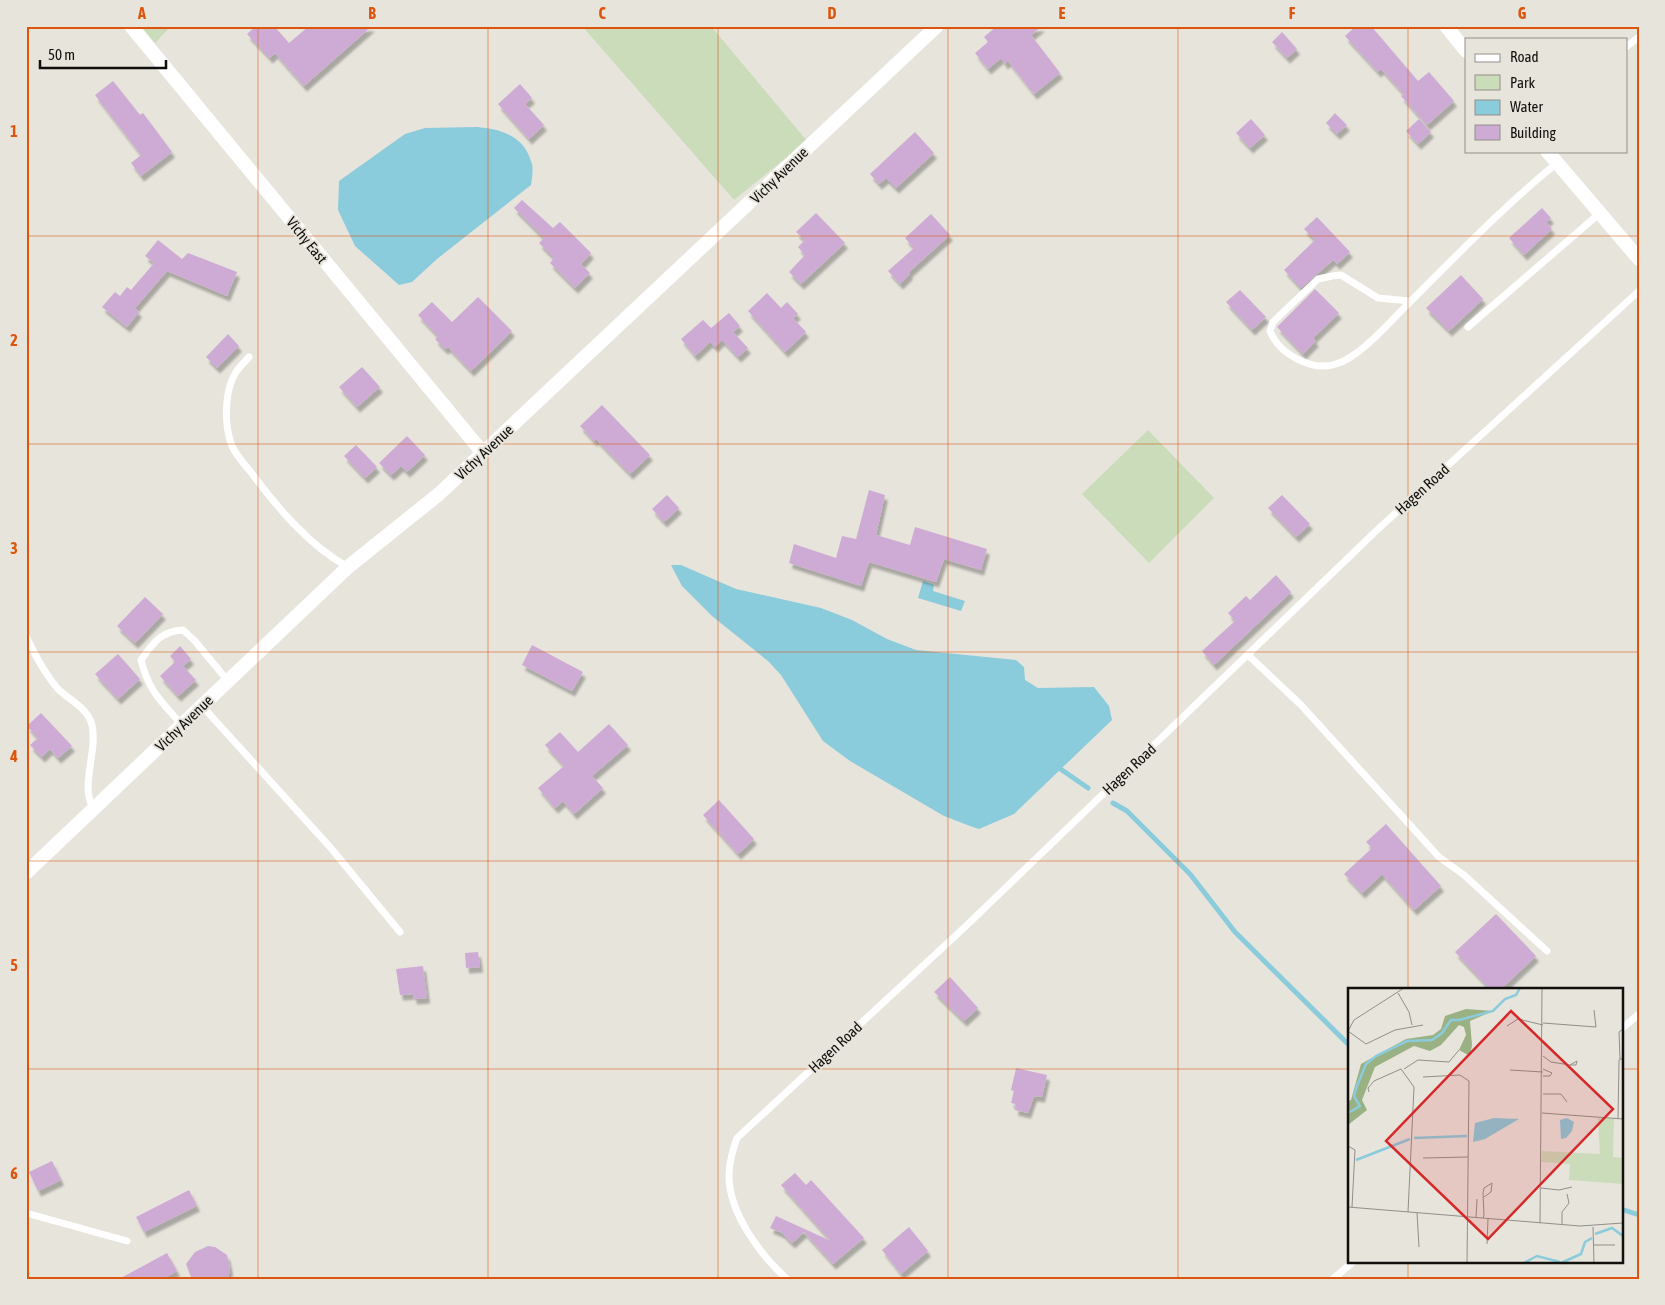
<svg xmlns="http://www.w3.org/2000/svg" width="1665" height="1305" font-family="'Asap Condensed',sans-serif">
	<style>
		.green { fill: #cbdcbb }
		.water { fill: #8acbdc }
		.lines { fill: none; stroke-linecap: round; stroke-linejoin: round }
		.stream { stroke: #8acbdc; stroke-width: 5 }
		.building { fill: #ceabd5; filter: url(#shadow) }
		.service { stroke: #fff; stroke-width: 7 }
		.minor { stroke: #fff; stroke-width: 14 }
		.grid { fill: none; stroke: #dd550c; stroke-width: 1; stroke-opacity: 0.55 }
		.labels { text-anchor: middle; dominant-baseline: central; stroke-width: 4; stroke-linejoin: round; paint-order: stroke }
		.street-label { font-size: 15px; fill: #100f0c; stroke: #e7e4dc }
		.inset-river { fill: none; stroke: #8acbdc; stroke-width: 2.5 }
		.inset-road { fill: none; stroke: #918f89; stroke-width: 1 }
		.view { fill: #d62828; fill-opacity: 0.15; stroke: #d62828; stroke-width: 2.5 }
		.inset-edge { fill: none; stroke: #100f0c; stroke-width: 2.5 }
		.neatline { fill: none; stroke: #dd550c; stroke-width: 2 }
		.grid-label { font-size: 16px; text-anchor: middle; font-weight: bold; fill: #dd550c }
	</style>
	<defs>
		<filter id="shadow"><feDropShadow dx="3" dy="5.5" stdDeviation="1" flood-color="#0004"/></filter>
	</defs>
	<rect width="100%" height="100%" fill="#e7e4dc"/>
	<!-- green -->
	<path class="green" d="M141,26H171L155,43Z
		M582,26H711L807,141L734,200Z
		M1148,430L1214,498L1149,563L1082,494Z"/>
	<!-- water -->
	<path class="water" d="M477,127C500,129 523,135 531,161C534,167 532,178 531,185L437,259L412,282L399,285L355,246L338,210L339,181L405,134L425,128Z
		M671,565H681L736,589L821,608L852,620L887,639L916,650L1016,660L1024,667L1025,680L1038,688L1094,687L1109,706L1112,720L1014,814L979,829L970,826L944,816L850,761L823,741L781,675L768,661L712,616L682,586Z
		M923,581L934,585L933,591L965,601L961,611L918,598Z"/>
	<g class="lines">
		<!-- stream -->
		<path class="stream" d="M1059,768L1088,788
			M1113,803L1127,811L1190,874L1235,932L1349,1045
			M1621,1209L1639,1215"/>
	</g>
	<!-- building -->
	<path class="building" d="M256,26H274L289,43L309,26H372L304,86L275,53L270,58L247,34Z
		M997,26H1042L1031,35L1060,73L1034,94L1008,61L1005,64L1001,58L988,69L975,53L988,42L984,37Z
		M1356,26H1371L1418,81L1429,72L1454,101L1427,125L1401,96L1404,94L1381,69L1378,72L1345,36Z
		M1282,32L1297,49L1287,58L1272,42Z
		M113,81L140,115L143,113L172,152L141,176L131,163L141,155L95,95Z
		M520,84L532,98L525,104L544,125L529,139L498,104Z
		M1335,113L1347,125L1337,134L1326,123Z
		M1251,119L1265,135L1250,148L1236,133Z
		M1419,119L1431,132L1418,144L1406,131Z
		M915,132L934,153L896,188L886,178L879,184L870,174Z
		M522,200L553,228L560,222L591,253L581,264L590,273L575,288L550,263L554,258L539,243L544,238L514,208Z
		M1542,208L1551,218L1546,222L1552,229L1524,255L1509,238Z
		M816,213L845,243L801,284L789,272L805,255L798,247L805,240L796,232Z
		M931,214L950,235L909,272L910,274L900,284L888,271L914,248L905,238Z
		M1317,217L1350,252L1337,264L1333,260L1301,288L1284,270L1315,240L1304,229Z
		M158,240L182,259L188,253L237,272L227,296L167,271L135,308L139,312L127,327L102,307L115,292L120,296L127,287L131,290L154,263L145,256Z
		M1461,275L1483,299L1449,331L1426,308Z
		M1315,289L1339,313L1313,338L1316,341L1303,354L1277,327Z
		M1240,290L1266,317L1252,330L1226,302Z
		M767,293L781,308L787,302L798,314L793,318L806,332L785,352L748,311Z
		M478,297L512,331L471,371L448,347L445,349L435,339L438,336L418,315L432,302L452,322Z
		M729,313L740,326L733,332L748,348L738,357L722,340L715,347L710,342L695,356L681,339L703,320L711,328Z
		M228,334L239,346L217,368L206,357Z
		M362,367L380,387L357,407L339,387Z
		M602,405L650,455L630,474L596,439L594,441L580,426Z
		M407,436L425,455L407,472L401,466L391,475L379,463Z
		M356,445L377,467L365,478L344,456Z
		M869,490L885,495L876,535L910,545L915,527L987,549L981,570L944,559L936,582L869,562L861,586L789,563L794,544L836,558L842,536L856,539Z
		M667,495L679,508L664,522L652,509Z
		M1282,495L1310,524L1296,537L1268,508Z
		M1276,575L1291,592L1214,665L1202,651L1235,621L1228,613L1246,596L1250,600Z
		M145,597L163,614L135,643L117,626Z
		M532,645L583,672L572,691L522,665Z
		M180,646L191,659L183,666L196,680L178,696L160,676L175,662L170,656Z
		M118,654L140,679L118,699L95,674Z
		M41,713L72,746L58,758L50,749L42,757L30,745L38,738L27,726Z
		M609,724L628,745L592,776L603,788L574,814L563,801L555,808L538,788L564,766L545,745L560,732L578,752Z
		M719,800L754,839L738,854L703,815Z
		M1386,824L1441,886L1414,910L1382,874L1362,893L1344,874L1372,848L1366,842Z
		M1496,914L1536,956L1501,989H1490L1455,952Z
		M478,952L480,967L466,968L465,953Z
		M423,966L427,998L414,999L413,994L400,995L396,969Z
		M950,977L978,1008L964,1021L934,992Z
		M1016,1068L1047,1075L1042,1097L1034,1096L1028,1113L1015,1110L1016,1104L1011,1103L1014,1091L1011,1090Z
		M52,1161L61,1180L38,1191L29,1172Z
		M795,1173L806,1185L811,1180L864,1238L833,1264L804,1232L792,1243L782,1233L770,1228L776,1216L831,1241L781,1185Z
		M189,1190L197,1206L144,1232L136,1217Z
		M909,1227L928,1251L901,1274L882,1250Z
		M208,1246L215,1247L227,1255L230,1269L228,1279H192L186,1264L195,1252Z
		M167,1253L177,1271L163,1279H119Z"/>
	<g class="lines">
		<!-- service -->
		<path class="service" d="M1626,47L1639,37
			M1410,301L1378,298L1341,275L1332,276L1318,279L1273,322L1270,331C1279,354 1312,372 1336,364C1362,356 1391,320 1411,301C1458,254 1505,205 1557,163
			M1468,327L1600,213
			M249,357C245,362 240,366 236,372C224,391 224,425 232,446C236,455 244,464 250,471C277,507 308,545 348,567
			M26,636C34,653 45,674 58,689C69,700 88,708 92,725C98,753 79,787 94,809
			M1248,655L1301,705L1439,857L1464,875L1547,951
			M202,706L330,847L400,932
			M182,725C161,701 149,692 141,660C153,643 161,631 183,630L194,640L228,681
			M1621,1029L1639,1014
			M26,1213L127,1241
			M787,1279C761,1256 729,1213 729,1176C729,1162 733,1150 737,1138L966,926L1376,531L1639,291
			M1333,1279L1354,1261"/>
		<!-- minor -->
		<path class="minor" d="M131,26L483,453
			M1446,26L1466,51
			M1547,151L1639,259
			M26,873L348,567L439,494L937,26"/>
	</g>
	<!-- grid -->
	<path class="grid" d="M258,26V1279M488,26V1279M718,26V1279M948,26V1279M1178,26V1279M1408,26V989M26,236H1639M26,444H1639M26,652H1639M26,861H1639M26,1069H1349M1621,1069H1639M1408,1261V1279"/>
	<g class="labels">
		<!-- street labels -->
		<g class="street-label">
			<text transform="translate(779 175) rotate(-44)">Vichy Avenue</text>
			<text transform="translate(307 240) rotate(51)">Vichy East</text>
			<text transform="translate(484 452) rotate(-43)">Vichy Avenue</text>
			<text transform="translate(1422 489) rotate(-42)">Hagen Road</text>
			<text transform="translate(184 723) rotate(-44)">Vichy Avenue</text>
			<text transform="translate(1129 769) rotate(-43)">Hagen Road</text>
			<text transform="translate(835 1047) rotate(-43)">Hagen Road</text>
		</g>
	</g>
	<!-- overview -->
	<g transform="translate(1348 988)">
		<rect width="275" height="275" fill="#e7e4dc"/>
		<path d="M250,130L266,131L265,169L275,170V196L221,192L222,176L193,174L194,163L252,166Z" fill="#cbdcbb"/>
		<path d="M118,21L145,23L122,33L124,57L122,68L111,62L118,47L116,39L111,37L93,57L82,63L66,58L27,79L14,112L19,122L0,137V113L3,112L13,76L58,51L85,47L93,41L97,28Z" fill="#9ab183"/>
		<path d="M146,130L171,131L137,151L125,154L127,135ZM219,130L226,134L224,143L218,150L213,151L212,132Z" fill="#8acbdc"/>
		<path class="inset-river" d="M0,125L12,118L6,108L9,98L18,76L28,68L59,53L84,52L94,45L103,32H111L145,23L157,11L168,7L172,0M66,150L119,148M8,172L62,151M247,246L264,240L275,248M176,275L189,268L212,274M213,275L233,266L237,254L244,250"/>
		<path class="inset-road" d="M50,5L61,24L64,37M195,35L248,39L246,22M159,38L170,31L195,37M0,43L18,56L47,42L75,37M0,43L6,32L56,0M195,68L203,74L222,77L229,73L228,77H222M272,71L271,44L275,41M56,81L70,72L101,74L111,62M162,82L195,84M195,88H202L204,85L195,81M75,89L112,87L121,93L119,275M21,104L20,100L26,93L53,81L66,99L60,224M195,106H213L219,114M194,125L275,131M270,131L271,72L275,70M0,158L7,162L4,219M75,170L120,169M193,200L211,202L224,199M0,219L232,238L275,235M69,225L71,259M128,230L129,211M135,230L136,227L135,205L136,200L144,195L143,204L136,209M192,235L194,0M214,237V224L221,215L219,206M245,239L246,275M139,256L140,231M246,257H267"/>
		<path class="view" d="M163,23L265,121L140,251L38,153Z"/>
		<rect width="275" height="275" class="inset-edge"/>
	</g>
	<!-- border -->
	<rect width="1665" height="1305" fill="none" stroke="#e7e4dc" stroke-width="55"/>
	<!-- legend -->
	<rect x="1465" y="38" width="162" height="115" fill="#e7e4dc" stroke="#918f89"/>
	<rect x="1475" y="54" width="25" height="8" fill="#ffffff" stroke="#918f89"/>
	<text x="1510" y="62" font-size="15" fill="#100f0c">Road</text>
	<rect x="1475" y="75" width="25" height="15" fill="#cbdcbb" stroke="#918f89"/>
	<text x="1510" y="88" font-size="15" fill="#100f0c">Park</text>
	<rect x="1475" y="100" width="25" height="15" fill="#8acbdc" stroke="#918f89"/>
	<text x="1510" y="112" font-size="15" fill="#100f0c">Water</text>
	<rect x="1475" y="125" width="25" height="15" fill="#ceabd5" stroke="#918f89"/>
	<text x="1510" y="138" font-size="15" fill="#100f0c">Building</text>
	<!-- scale -->
	<path d="M40 60v8h126v-8" fill="none" stroke="#100f0c" stroke-width="2.5"/>
	<text x="48" y="60" font-size="15" fill="#100f0c" stroke="#e7e4dc" stroke-width="4" paint-order="stroke">50 m</text>
	<rect x="28" y="28" width="1610" height="1250" class="neatline"/>
	<g class="grid-label">
		<text x="142" y="19">A</text>
		<text x="372" y="19">B</text>
		<text x="602" y="19">C</text>
		<text x="832" y="19">D</text>
		<text x="1062" y="19">E</text>
		<text x="1292" y="19">F</text>
		<text x="1522" y="19">G</text>
		<text x="14" y="137">1</text>
		<text x="14" y="346">2</text>
		<text x="14" y="554">3</text>
		<text x="14" y="762">4</text>
		<text x="14" y="971">5</text>
		<text x="14" y="1179">6</text>
	</g>
</svg>
